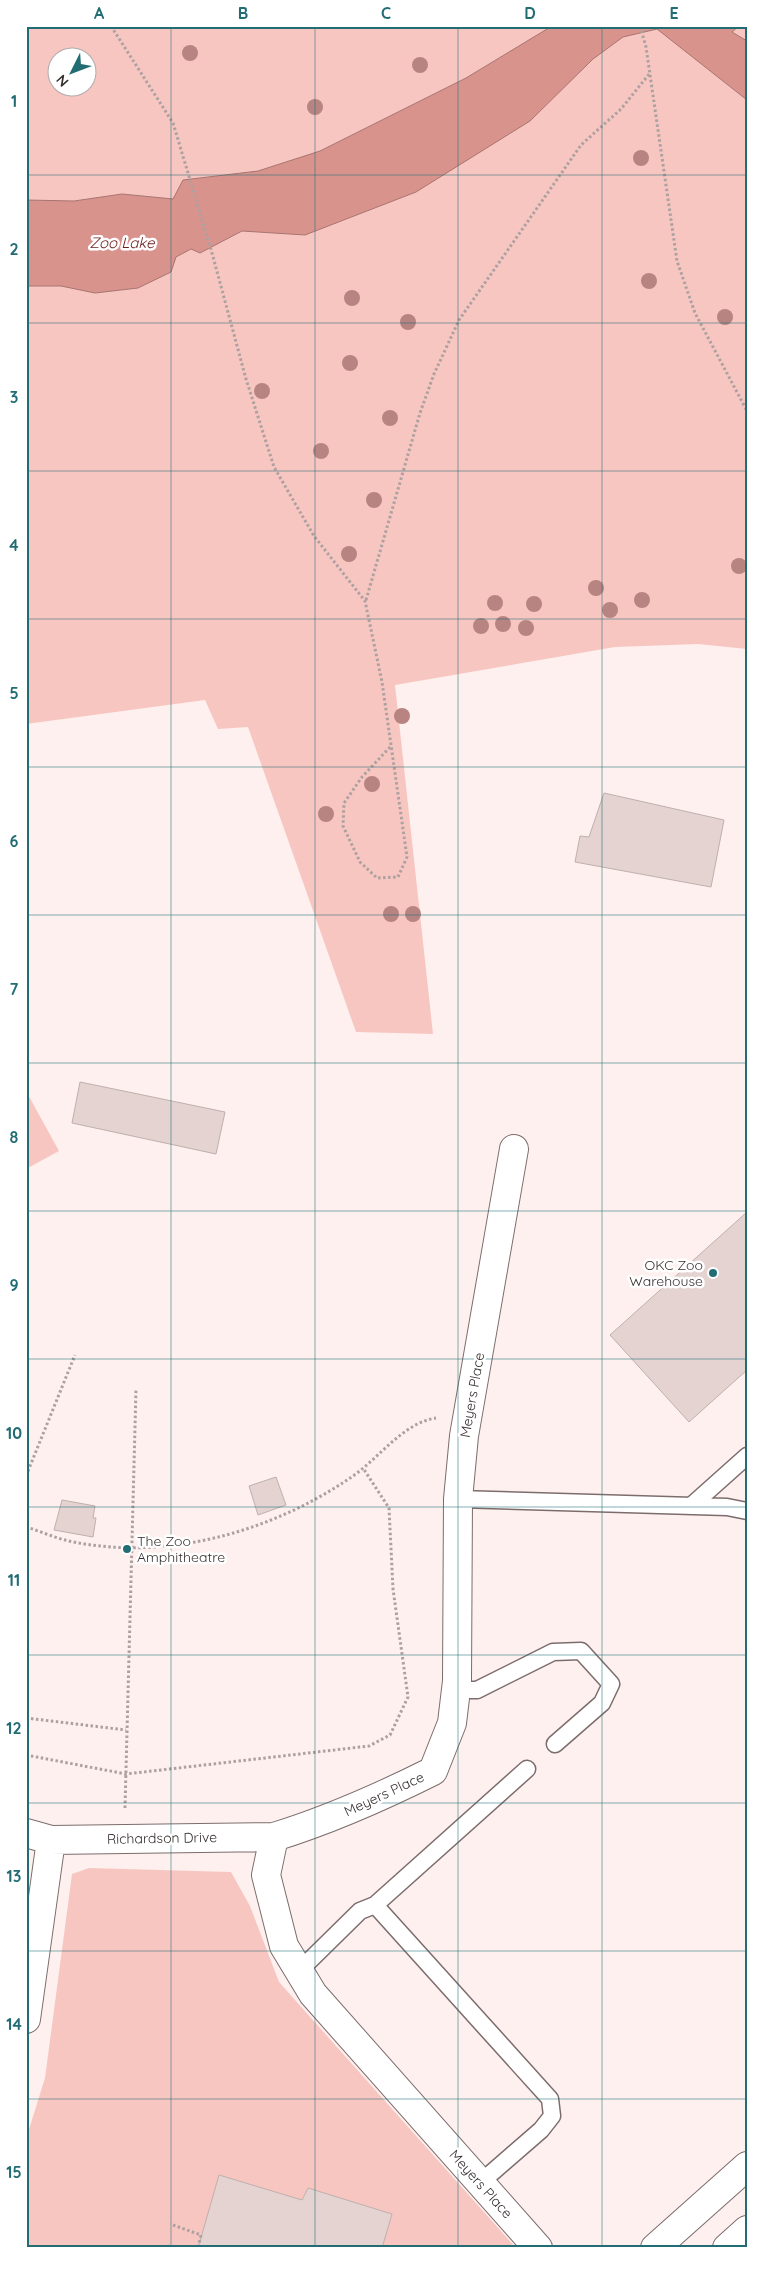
<svg xmlns="http://www.w3.org/2000/svg" width="773" height="2274" font-family="Quicksand,sans-serif">
	<style>
		.green { fill: #f8c6c1; fill-rule: evenodd }
		.water { fill: #d9938d; stroke: #a87571 }
		.building { fill: #e4d3d1; stroke: #bfafad }
		.lines { fill: none; stroke-linecap: round; stroke-linejoin: round }
		.lane-casing { stroke: #7c6d6c; stroke-width: 19 }
		.street-casing { stroke: #7c6d6c; stroke-width: 30 }
		.secondary-casing { stroke: #7c6d6c; stroke-width: 30 }
		.path { stroke: #aca1a0; stroke-width: 3; stroke-dasharray: 2.5 2.5; stroke-linecap: butt }
		.lane { stroke: #fff; stroke-width: 16 }
		.street { stroke: #fff; stroke-width: 28 }
		.secondary { stroke: #fff; stroke-width: 28 }
		.tree { fill: #b88482 }
		.grid { fill: none; stroke: #226d74; stroke-width: 1; stroke-opacity: 0.55 }
		.poi-dot { fill: #226d74; stroke: #fff; stroke-width: 2 }
		.labels { text-anchor: middle; dominant-baseline: central; stroke-width: 5; stroke-linejoin: round; paint-order: stroke }
		.poi-label { font-size: 14px; fill: #362f2f; stroke: #fff; text-anchor: end }
		.street-label { font-size: 14px; fill: #362f2f; stroke: #fff }
		.water-label { font-size: 15px; font-style: italic; fill: #6e1d1d; stroke: #fff }
		.neatline { fill: none; stroke: #226d74; stroke-width: 2 }
		.grid-label { font-size: 16px; text-anchor: middle; font-weight: bold; fill: #226d74 }
	</style>
	<rect width="100%" height="100%" fill="#fef0ee"/>
	<!-- green -->
	<path class="green" d="M26,26H747V649L698,644L615,647L395,685L433,1034L356,1032L248,727L218,729L205,700L26,724ZM58,58H88V88H58Z
		M26,1091L59,1151L26,1169Z
		M89,1868L231,1872L250,1906L279,1982L516,2248H26V2139L45,2078L72,1874Z"/>
	<!-- water -->
	<path class="water" d="M552,26H739L732,32L747,41V100L657,29L623,37L593,59L530,121L416,192L305,235L242,231L200,253L191,249L176,257L171,272L138,288L95,293L61,286H26V200L74,201L122,194L173,199L183,180L258,171L320,151L466,78Z"/>
	<!-- building -->
	<path class="building" d="M604,793L724,820L711,887L575,862L580,836L589,837Z
		M80,1082L225,1112L216,1154L72,1123Z
		M747,1212V1370L689,1422L610,1335Z
		M276,1477L286,1505L258,1515L249,1486Z
		M62,1500L95,1506L93,1518H96L93,1537L54,1530Z
		M219,2175L302,2200L308,2188L392,2214L382,2248H198Z"/>
	<g class="lines">
		<!-- lane casing -->
		<g class="lane-casing">
			<path id="lane" d="M458,1499L727,1507L747,1511
				M691,1506L747,1456
				M456,1690H477L553,1652L581,1651L611,1684L602,1703L555,1744
				M375,1905L527,1769
				M299,1971L360,1911L375,1905L550,2099L552,2116L541,2130L480,2183"/>
		</g>
		<!-- street casing -->
		<g class="street-casing">
			<path id="street" d="M514,1149L464,1436L458,1499L457,1681L452,1723L433,1771C381,1797 329,1820 274,1837L266,1875L284,1946L313,1994L538,2248
				M26,1833L51,1840L274,1837
				M26,2019L51,1840"/>
		</g>
		<!-- secondary casing -->
		<g class="secondary-casing">
			<path id="secondary" d="M655,2248L747,2166
				M727,2248L747,2230"/>
		</g>
		<!-- path -->
		<path class="path" d="M111,26L173,123L212,253L246,379L274,467L314,536L365,601L382,682L407,857L398,877L377,878L360,862L343,826L344,803L362,777L391,746
			M640,26L646,47L677,261L695,313L747,411
			M366,600L420,413L434,374L459,320L581,145L621,109L650,73
			M26,1476L75,1355
			M26,1527C40,1531 55,1538 69,1541C165,1562 271,1532 350,1478C378,1460 402,1423 436,1418
			M26,1718L126,1730
			M26,1755L126,1774L369,1746L390,1735L408,1697L393,1589L389,1508L363,1468
			M125,1808L136,1389
			M173,2225L201,2235L198,2248
			M167,2245L168,2248"/>
		<!-- lane -->
		<use href="#lane" class="lane"/>
		<!-- street -->
		<use href="#street" class="street"/>
		<!-- secondary -->
		<use href="#secondary" class="secondary"/>
	</g>
	<!-- trees -->
	<g class="tree">
		<circle cx="190" cy="53" r="8"/>
		<circle cx="420" cy="65" r="8"/>
		<circle cx="315" cy="107" r="8"/>
		<circle cx="641" cy="158" r="8"/>
		<circle cx="649" cy="281" r="8"/>
		<circle cx="352" cy="298" r="8"/>
		<circle cx="725" cy="317" r="8"/>
		<circle cx="408" cy="322" r="8"/>
		<circle cx="350" cy="363" r="8"/>
		<circle cx="262" cy="391" r="8"/>
		<circle cx="390" cy="418" r="8"/>
		<circle cx="321" cy="451" r="8"/>
		<circle cx="374" cy="500" r="8"/>
		<circle cx="349" cy="554" r="8"/>
		<circle cx="739" cy="566" r="8"/>
		<circle cx="596" cy="588" r="8"/>
		<circle cx="642" cy="600" r="8"/>
		<circle cx="495" cy="603" r="8"/>
		<circle cx="534" cy="604" r="8"/>
		<circle cx="610" cy="610" r="8"/>
		<circle cx="503" cy="624" r="8"/>
		<circle cx="481" cy="626" r="8"/>
		<circle cx="526" cy="628" r="8"/>
		<circle cx="402" cy="716" r="8"/>
		<circle cx="372" cy="784" r="8"/>
		<circle cx="326" cy="814" r="8"/>
		<circle cx="391" cy="914" r="8"/>
		<circle cx="413" cy="914" r="8"/>
	</g>
	<!-- grid -->
	<path class="grid" d="M171,26V2248M315,26V2248M458,26V2248M602,26V2248M26,175H747M26,323H747M26,471H747M26,619H747M26,767H747M26,915H747M26,1063H747M26,1211H747M26,1359H747M26,1507H747M26,1655H747M26,1803H747M26,1951H747M26,2099H747"/>
	<!-- markers -->
	<g class="poi-dot">
		<circle cx="713" cy="1273" r="5"/>
		<circle cx="127" cy="1549" r="5"/>
	</g>
	<g class="labels">
		<!-- poi labels -->
		<g class="poi-label">
			<text x="703" y="1265">OKC Zoo<tspan x="703" dy="16">Warehouse</tspan></text>
			<text x="137" y="1541" text-anchor="start">The Zoo<tspan x="137" dy="16">Amphitheatre</tspan></text>
		</g>
		<!-- street labels -->
		<g class="street-label">
			<text transform="translate(472 1395) rotate(-80)">Meyers Place</text>
			<text transform="translate(384 1794) rotate(-25)">Meyers Place</text>
			<text transform="translate(162 1838) rotate(-1)">Richardson Drive</text>
			<text transform="translate(481 2184) rotate(48)">Meyers Place</text>
		</g>
		<!-- water labels -->
		<g class="water-label">
			<text x="122" y="242">Zoo Lake</text>
		</g>
	</g>
	<!-- border -->
	<rect width="773" height="2274" fill="none" stroke="#ffffff" stroke-width="55"/>
	<!-- north arrow -->
	<g transform="translate(72 72) rotate(228)"><circle r="24" fill="#ffffff" stroke="#afacac"/>
	<path d="M0-4L9 19L0 12L-9 19Z" fill="#226d74"/>
	<text y="-8" font-size="14" font-weight="bold" text-anchor="middle" fill="#362f2f">N</text>
	</g>
	<rect x="28" y="28" width="718" height="2218" class="neatline"/>
	<g class="grid-label">
		<text x="99" y="19">A</text>
		<text x="243" y="19">B</text>
		<text x="386" y="19">C</text>
		<text x="530" y="19">D</text>
		<text x="674" y="19">E</text>
		<text x="14" y="107">1</text>
		<text x="14" y="255">2</text>
		<text x="14" y="403">3</text>
		<text x="14" y="551">4</text>
		<text x="14" y="699">5</text>
		<text x="14" y="847">6</text>
		<text x="14" y="995">7</text>
		<text x="14" y="1143">8</text>
		<text x="14" y="1291">9</text>
		<text x="14" y="1439">10</text>
		<text x="14" y="1586">11</text>
		<text x="14" y="1734">12</text>
		<text x="14" y="1882">13</text>
		<text x="14" y="2030">14</text>
		<text x="14" y="2178">15</text>
	</g>
</svg>
